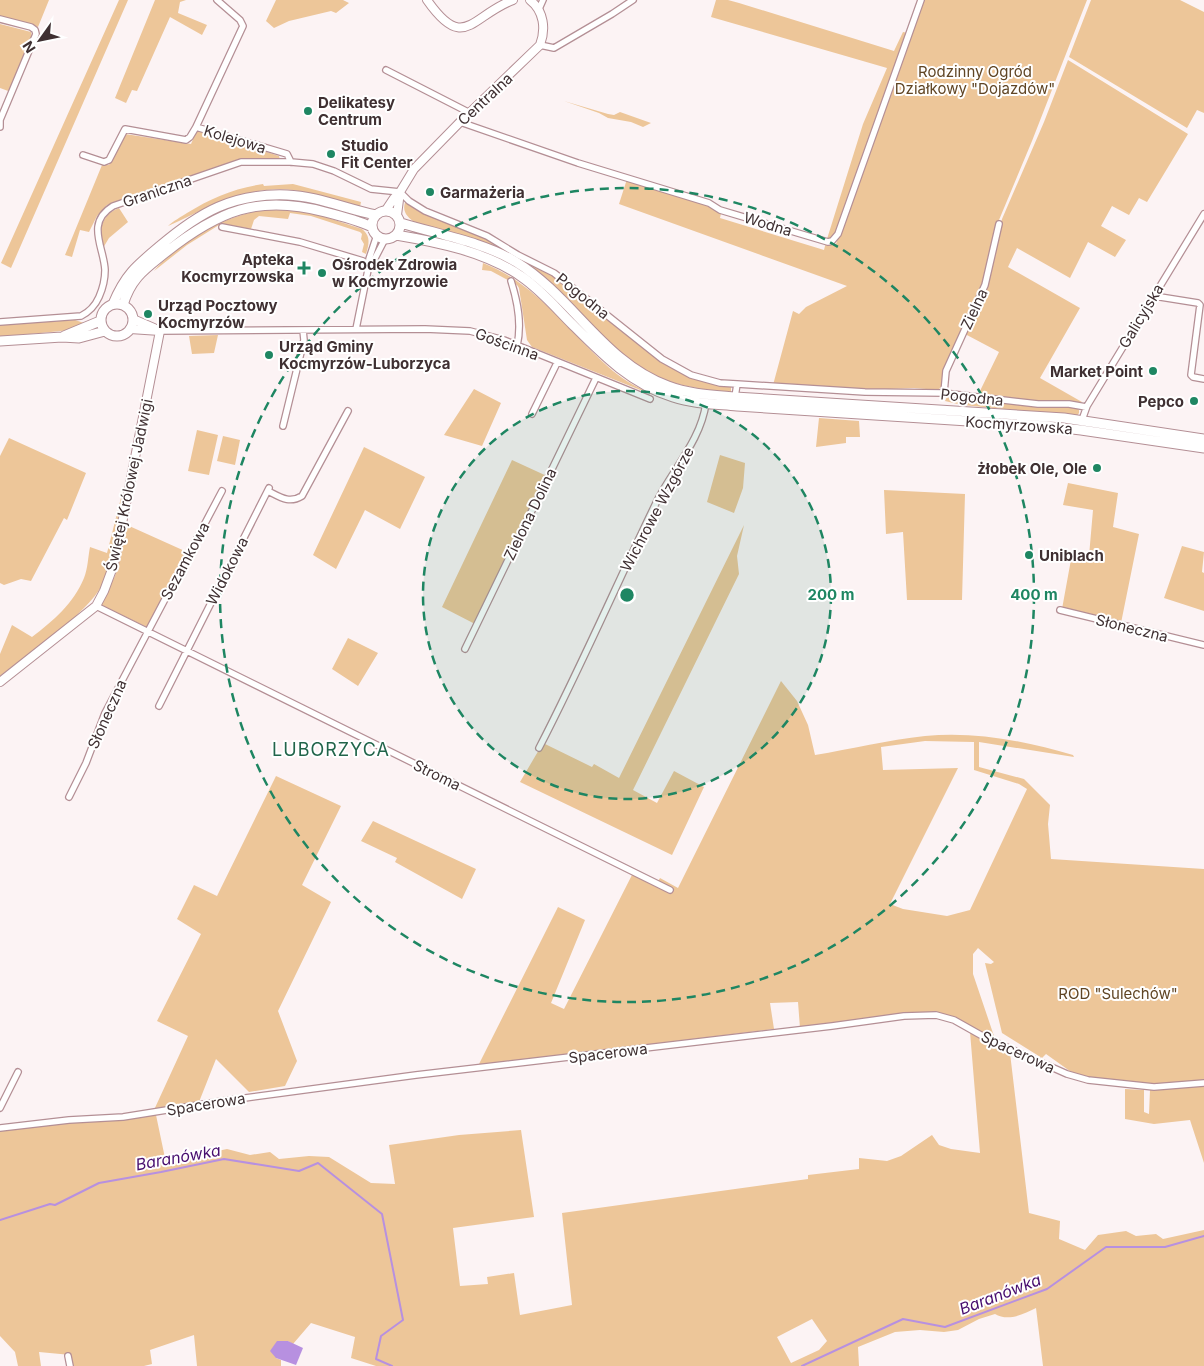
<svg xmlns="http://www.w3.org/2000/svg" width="1204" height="1366" font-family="Inter,sans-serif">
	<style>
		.green { fill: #edc699; fill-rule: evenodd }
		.water { fill: #b790e0 }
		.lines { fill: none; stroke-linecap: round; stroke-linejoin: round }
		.stream { stroke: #b790e0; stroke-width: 2 }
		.minor-casing { stroke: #b48f95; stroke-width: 8 }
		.tertiary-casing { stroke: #b48f95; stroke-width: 10 }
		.secondary-casing { stroke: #b48f95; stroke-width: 11 }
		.minor { stroke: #fff; stroke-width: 5.5 }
		.tertiary { stroke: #fff; stroke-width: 8 }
		.secondary { stroke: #fff; stroke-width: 9 }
		.ring { fill: none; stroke: #1e8662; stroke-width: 2.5; stroke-dasharray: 9 6 }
		.poi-dot { fill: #1e8662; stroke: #fff; stroke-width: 2 }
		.labels { text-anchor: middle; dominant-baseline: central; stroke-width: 4; stroke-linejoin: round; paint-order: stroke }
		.park-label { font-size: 15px; fill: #604524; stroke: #fff }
		.street-label { font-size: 15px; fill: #3f3032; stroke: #fff }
		.poi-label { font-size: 15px; font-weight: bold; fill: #3f3032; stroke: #fff; text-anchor: start }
		.water-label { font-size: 16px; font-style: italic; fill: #470d6e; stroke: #fff }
		.quarter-label { font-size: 18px; letter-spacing: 1px; fill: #21654b; stroke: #fff }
		.centre { fill: #1e8662; stroke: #fff; stroke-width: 2.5 }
		.ring-label { font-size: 15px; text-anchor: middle; font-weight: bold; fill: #1e8662; stroke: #fff; stroke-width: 4; stroke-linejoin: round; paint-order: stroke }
	</style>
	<rect width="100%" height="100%" fill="#fcf3f4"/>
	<!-- green -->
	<path class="green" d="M0,0H49L38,27L0,17Z
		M119,0H128L11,268L1,263Z
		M155,0H186L180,2L178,13L207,25L202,35L170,17L137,91L132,90L126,103L115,98Z
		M276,0H343L349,3L336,13L331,11L289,21L274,28L266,21Z
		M716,0H728L739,3L894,51L903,32L908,33L833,238L827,239L863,124L887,68L711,17Z
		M922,0H1087L1032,141L999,220L983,284L944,369L941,387L938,390L914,388L866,390L773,385L793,311L799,314L806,307L847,286L619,204L627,179L722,209L720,218L824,250L826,242L836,244Z
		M1091,0H1180L1204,12V113L1197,110L1187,128L1069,57Z
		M0,24L31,32L32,37L11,92L0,88Z
		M1068,60L1188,134L1147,202L1139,198L1129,215L1112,206L1101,226L1126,240L1115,257L1088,242L1070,278L1017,248L1008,267L1080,308L1040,378L1082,402L1039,403L979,393L999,352L965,334L988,283L1002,219L1044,122Z
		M564,101L608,114L614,115L620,112L651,123L643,127L631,122L608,118L599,113Z
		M197,130L279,156L280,160H242L107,205L97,216L89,232L80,230L72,257L65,255L102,165H109L125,134L191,144Z
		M263,184L264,186L293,184L361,202L360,207C339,202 313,193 293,190C246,185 209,207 168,226C173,221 181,217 187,213C211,198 235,188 263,184Z
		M406,200L486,237L554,274L620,329L691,376L731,386V393C711,390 690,388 671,382C612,362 581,304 533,268C497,241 457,239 416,223C407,217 401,211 406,200Z
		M119,208L128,222L109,238L103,248C97,231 102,214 119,208Z
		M266,209H288L310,212L362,229C371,236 369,244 366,254L362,252L364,244L361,239L362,234L360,232L311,216L290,213L288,219L259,216L254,220L251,229L223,224L219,225L187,245L154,271C159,264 167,258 174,252C204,228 228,217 266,209Z
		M483,263C538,284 570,334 613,371C625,381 639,388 653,395L532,347L527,340L519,288L517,285L491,271L482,270Z
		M75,320L87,324L71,330L0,337V325Z
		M218,335L214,353L192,354L189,336Z
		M474,389L501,403L482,446L444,435Z
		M948,395C991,399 1033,409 1076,407L1079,410V413L1077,416L962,405L945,401Z
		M819,418L859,421L860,437H846V443L816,447Z
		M197,430L218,435L209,475L188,471Z
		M223,436L240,440L235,465L217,461Z
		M9,438L86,473L67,520L64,518L31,581L21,579L4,585L0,583V456Z
		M364,447L425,477L400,529L365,510L336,569L313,555Z
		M720,455L745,463L743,488L734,513L707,502Z
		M512,460L549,477L475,624L442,607Z
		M1068,483L1118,493L1113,527L1139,534L1121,623L1062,609L1072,554L1089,556L1093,510L1063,505Z
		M884,490L965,494L962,600H907L903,532L886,534Z
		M122,494L123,499C118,526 114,555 104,581C92,611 27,655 0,676V654L12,625L32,637C53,621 74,603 84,578C88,568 88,557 90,547L107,553Z
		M127,525L187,552L147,627L100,605L115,576Z
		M744,525L737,556L739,574L633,790L657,803L674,771L704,787L672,855L520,782L543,743L592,767L594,764L619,778Z
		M1182,546L1204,552L1202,572L1204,573V611L1164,598Z
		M348,638L378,653L358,686L332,669Z
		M781,681L797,701L808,725L815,755C851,749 888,740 925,736C975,731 1025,741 1073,755L1074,757L979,742V767L1024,779L1050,805L1048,824L1051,859L1204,869V1080L1149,1084L1090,1077L1074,1074L1046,1054L1042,1058L1002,1033L985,963L991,964L994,962L978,948L973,954V974L995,1039L938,1012L800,1028L798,1002L770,1003L774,1029L478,1066L558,907L585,920L551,1003L564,1009L634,871L657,883L660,878L678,888ZM925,741L974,742V770L1019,784L1027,789L970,910L947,916L903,909L890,904L958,768L883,770L881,747Z
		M276,776L341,806L302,885L331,902L278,1011L297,1061L285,1086L249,1092L216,1059L199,1102L154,1110L188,1036L157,1021L201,934L177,919L194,885L217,896Z
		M373,821L476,869L462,899L395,862L397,858L361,841Z
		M970,1032L1010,1053L1029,1213L1060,1221L1059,1239L1085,1250L1098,1235L1126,1231L1136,1236L1156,1234L1163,1239L1204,1230V1366H1043L1036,1308C1024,1314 1008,1322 995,1314L979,1319L958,1330L944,1332L920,1330L895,1332L858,1347L859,1366H376L351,1358L355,1337L311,1323L293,1344L288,1341L276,1358L281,1360V1366H197L194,1335L150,1350L152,1364L144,1366H73L71,1355L39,1352L41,1366H18L15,1352L0,1336V1130L91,1120H124L156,1115L165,1158H185L227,1149L250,1155L270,1152L279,1159L309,1156L329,1157L371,1183L395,1184L389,1145L459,1135L521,1130L534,1217L453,1228L460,1286L488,1284L487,1277L514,1273L520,1315L572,1305L562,1213L808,1179V1175L859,1169V1158L887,1161L901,1156L932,1135L939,1145L951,1149L980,1153ZM812,1319L827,1341L819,1350L791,1363L777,1337Z
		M1204,1086V1163L1190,1120L1154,1124L1125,1119V1089L1144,1090V1112L1149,1114L1150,1090Z"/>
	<!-- water -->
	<path class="water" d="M277,1341H288L303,1348L296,1365L276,1358L270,1351Z"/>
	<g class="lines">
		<!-- stream -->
		<path class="stream" d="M0,1220L50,1204L55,1205L99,1183L161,1172L224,1159L299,1171L318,1163L382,1214L403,1320L381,1336L376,1359L392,1366
			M802,1366L903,1319L945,1327L1047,1289L1106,1247H1165L1204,1236"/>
		<!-- minor casing -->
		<g class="minor-casing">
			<path id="minor" d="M539,9L543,0
				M0,19L31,27L35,30L36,34L0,120V127
				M540,45L554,48L612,14L633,0
				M386,70L470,113
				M460,122L578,163L709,203L720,210L828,242L832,241L838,234L921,0
				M196,127L243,26L240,20L217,0
				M83,155L104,162L109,160L125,129L186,140L190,137L196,127L287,154L291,162
				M222,227L300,242L363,261L369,265
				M369,265L373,262L385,239
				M511,281C518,303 522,324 517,346
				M1154,296L1198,303L1200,305L1191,375L1193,377L1204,379
				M0,322L81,316C89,312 95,306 99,297C103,288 105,280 105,270C104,247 85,223 113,206L241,162H291L313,164L334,171L371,189L400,192L409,201L425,211L487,236L518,255L554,273L662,359L691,375L720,383L737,384L735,397
				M356,329L369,265V259L377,235
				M160,331L425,329L470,331L504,340L650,399
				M737,384L865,392L944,393L1038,404H1069L1086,407
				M944,393L946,371L985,285L999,224
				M532,414L557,363
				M1082,420L1087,406L1204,214
				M283,426L304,340L303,330
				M268,491C280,497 289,504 302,496L348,411
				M96,606L670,890
				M1060,610L1204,645
				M465,649L596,378
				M159,706L269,488
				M539,748C581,667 617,583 657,501C673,469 701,440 706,403
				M69,797L86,763L105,713L222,491
				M0,1108L18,1072
				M0,1128L69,1120L123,1117L223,1101L416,1075L832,1026L904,1016L936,1015L954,1020L986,1038L1067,1074L1088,1080L1154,1087L1204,1083
				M68,1356L70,1366"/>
		</g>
		<!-- tertiary casing -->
		<g class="tertiary-casing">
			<path id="tertiary" d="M427,0C464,53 471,16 513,0
				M386,210L394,198L400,192L414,169L460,122L540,45C546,29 544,11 530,0
				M397,215L400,192
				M133,319L154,328
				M130,329L160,331
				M0,682L96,606L104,591L114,564L160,331"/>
		</g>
		<!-- secondary casing -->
		<g class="secondary-casing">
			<path id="secondary" d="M372 225a14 14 0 1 1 28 0a14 14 0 1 1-28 0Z
				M401,223C436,234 484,242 516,262C572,296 604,363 668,386C689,394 713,395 735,397L1064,418L1204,439
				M396,235C438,242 487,252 522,277C541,290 556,308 572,324C602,354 631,384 673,397C694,404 716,404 737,406L1046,426L1081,430L1204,448
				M101 320a16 16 0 1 1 32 0a16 16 0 1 1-32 0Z
				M113,304C125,275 136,266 160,246C200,212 233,193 287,195C317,196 346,209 376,215
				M123,305C131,278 145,269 165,253C218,211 258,194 325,212C341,216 357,220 372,227
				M64,336L100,321
				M0,341L62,337L79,338L105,331"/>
		</g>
		<!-- minor -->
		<use href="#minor" class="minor"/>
		<!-- tertiary -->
		<use href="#tertiary" class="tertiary"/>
		<!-- secondary -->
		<use href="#secondary" class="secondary"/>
	</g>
	<!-- distance rings -->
	<circle cx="627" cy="595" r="204" fill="#1e8662" fill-opacity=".12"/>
	<g class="ring">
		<circle cx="627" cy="595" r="204"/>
		<circle cx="627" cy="595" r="407"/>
	</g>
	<!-- markers -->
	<g class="poi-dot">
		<circle cx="308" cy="111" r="5"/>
		<circle cx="331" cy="154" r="5"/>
		<circle cx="430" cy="192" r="5"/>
		<path d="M301.5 260.5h5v5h5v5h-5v5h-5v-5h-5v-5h5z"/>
		<circle cx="322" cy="273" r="5"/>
		<circle cx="148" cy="314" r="5"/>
		<circle cx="269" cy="355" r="5"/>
		<circle cx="1153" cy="371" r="5"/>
		<circle cx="1194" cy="401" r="5"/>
		<circle cx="1097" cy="468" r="5"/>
		<circle cx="1029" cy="555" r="5"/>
	</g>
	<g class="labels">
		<!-- park labels -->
		<g class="park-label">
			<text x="975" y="71">Rodzinny Ogród<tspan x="975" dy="17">Działkowy "Dojazdów"</tspan></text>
			<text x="1118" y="993">ROD "Sulechów"</text>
		</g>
		<!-- street labels -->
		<g class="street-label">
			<text transform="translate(485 99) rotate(-43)">Centralna</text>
			<text transform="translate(235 139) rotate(17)">Kolejowa</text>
			<text transform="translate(157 191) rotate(-19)">Graniczna</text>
			<text transform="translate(768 224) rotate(17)">Wodna</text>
			<text transform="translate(583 296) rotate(39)">Pogodna</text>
			<text transform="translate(974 309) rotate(-65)">Zielna</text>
			<text transform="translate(1141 316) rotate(-59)">Galicyjska</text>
			<text transform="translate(507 344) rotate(20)">Gościnna</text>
			<text transform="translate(972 397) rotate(6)">Pogodna</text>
			<text transform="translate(1019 425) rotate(4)">Kocmyrzowska</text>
			<text transform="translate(129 485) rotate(-78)">Świętej Królowej Jadwigi</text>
			<text transform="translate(657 509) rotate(-62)">Wichrowe Wzgórze</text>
			<text transform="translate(530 514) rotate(-64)">Zielona Dolina</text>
			<text transform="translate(185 561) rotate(-62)">Sezamkowa</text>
			<text transform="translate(227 571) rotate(-63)">Widokowa</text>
			<text transform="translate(1132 628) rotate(14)">Słoneczna</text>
			<text transform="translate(107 714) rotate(-66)">Słoneczna</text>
			<text transform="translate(437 775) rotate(26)">Stroma</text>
			<text transform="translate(1018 1052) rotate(25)">Spacerowa</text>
			<text transform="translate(608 1053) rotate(-7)">Spacerowa</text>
			<text transform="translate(206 1104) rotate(-9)">Spacerowa</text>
		</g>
		<!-- poi labels -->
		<g class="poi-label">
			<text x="318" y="102">Delikatesy<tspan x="318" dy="17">Centrum</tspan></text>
			<text x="341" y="145">Studio<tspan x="341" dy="17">Fit Center</tspan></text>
			<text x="440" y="192">Garmażeria</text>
			<text x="294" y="259" text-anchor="end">Apteka<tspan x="294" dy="17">Kocmyrzowska</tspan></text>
			<text x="332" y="264">Ośrodek Zdrowia<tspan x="332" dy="17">w Kocmyrzowie</tspan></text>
			<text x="158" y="305">Urząd Pocztowy<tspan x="158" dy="17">Kocmyrzów</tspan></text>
			<text x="279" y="346">Urząd Gminy<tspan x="279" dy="17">Kocmyrzów-Luborzyca</tspan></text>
			<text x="1143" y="371" text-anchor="end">Market Point</text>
			<text x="1184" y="401" text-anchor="end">Pepco</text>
			<text x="1087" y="468" text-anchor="end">żłobek Ole, Ole</text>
			<text x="1039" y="555">Uniblach</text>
		</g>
		<!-- water labels -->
		<g class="water-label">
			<text transform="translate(178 1157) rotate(-10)">Baranówka</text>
			<text transform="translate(1000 1294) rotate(-21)">Baranówka</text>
		</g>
		<!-- quarter labels -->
		<g class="quarter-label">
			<text x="331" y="749">LUBORZYCA</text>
		</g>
	</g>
	<circle cx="627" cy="595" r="8" class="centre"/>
	<g class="ring-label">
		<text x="831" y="600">200 m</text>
		<text x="1034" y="600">400 m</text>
	</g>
	<!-- north arrow -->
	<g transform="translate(40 40) rotate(237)" stroke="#ffffff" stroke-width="4" paint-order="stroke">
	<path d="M0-4L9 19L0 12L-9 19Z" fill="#3f3032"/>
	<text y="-8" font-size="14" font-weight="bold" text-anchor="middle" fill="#3f3032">N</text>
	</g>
</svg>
